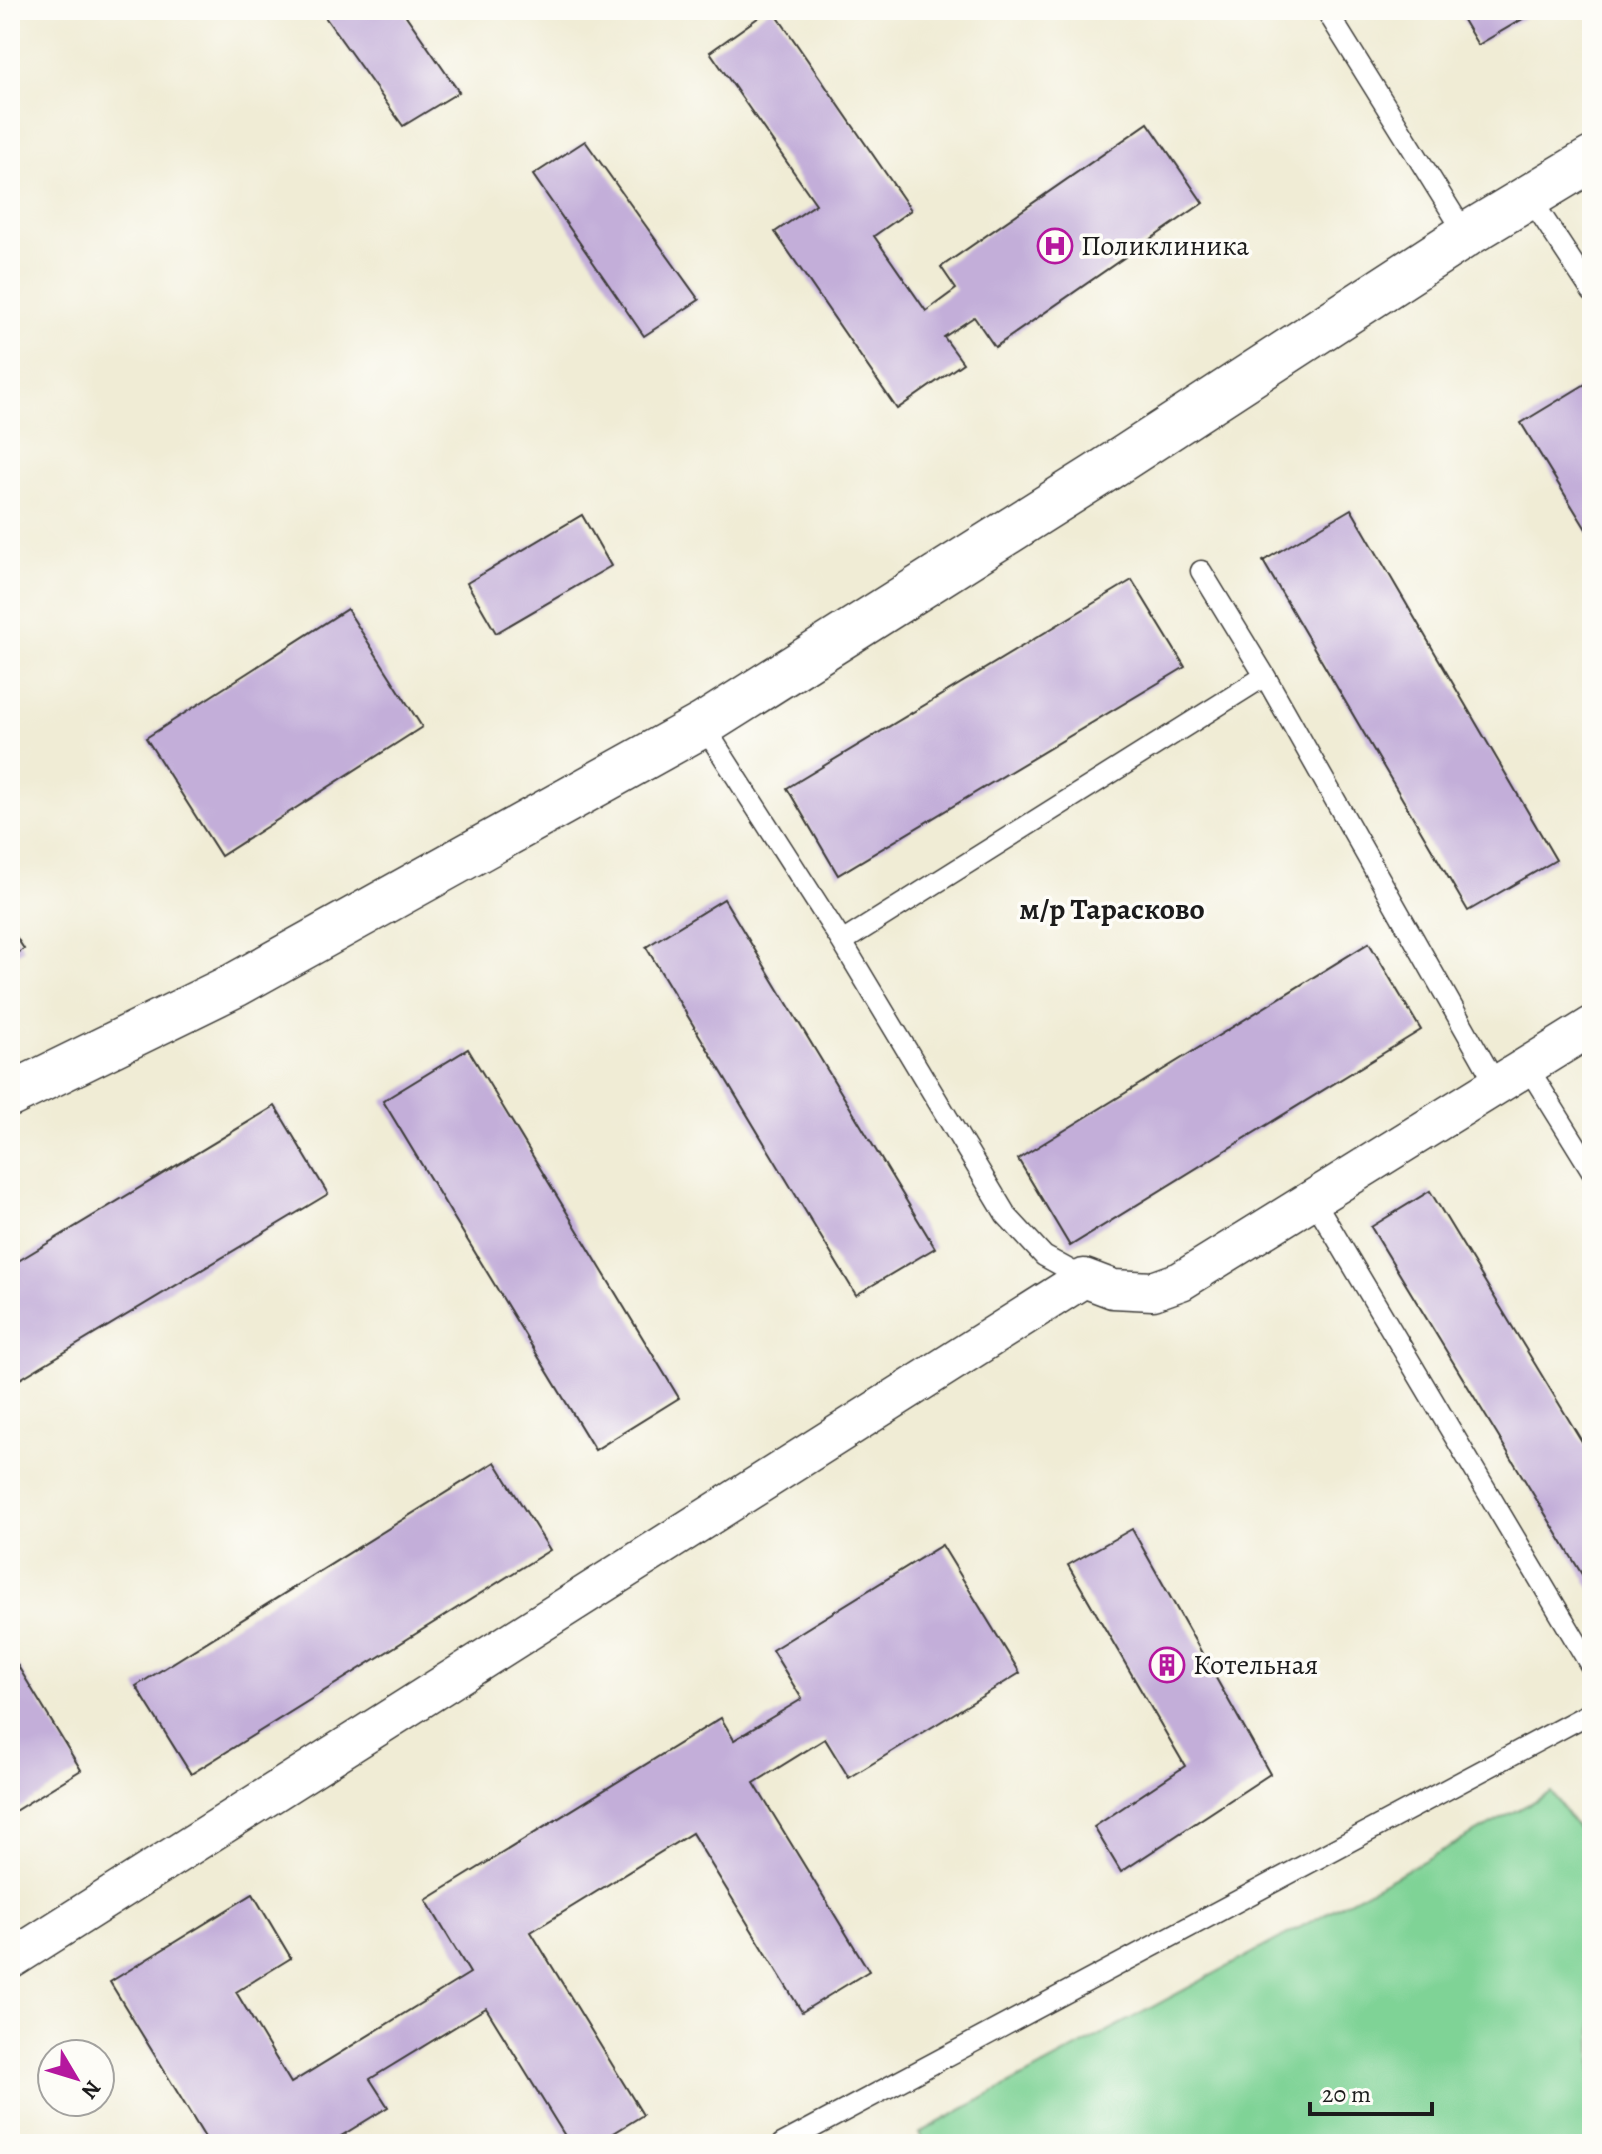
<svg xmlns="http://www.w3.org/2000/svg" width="1602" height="2154" font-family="Alegreya,serif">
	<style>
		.green { fill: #7fd396; stroke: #4e7859; stroke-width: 2 }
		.building { fill: #c3aed9 }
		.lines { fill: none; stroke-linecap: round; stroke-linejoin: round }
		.service-casing { stroke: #3c3b38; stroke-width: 23 }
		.minor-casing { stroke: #3c3b38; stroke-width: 41 }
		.tertiary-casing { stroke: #3c3b38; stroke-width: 47 }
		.service { stroke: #fff; stroke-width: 20 }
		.minor { stroke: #fff; stroke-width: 38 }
		.tertiary { stroke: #fff; stroke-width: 44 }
		.labels { text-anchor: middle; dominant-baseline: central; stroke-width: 7; stroke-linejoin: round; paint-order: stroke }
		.poi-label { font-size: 28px; fill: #1c1c1c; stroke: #fdfcf7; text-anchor: start }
		.neighbourhood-label { font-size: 30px; font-weight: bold; fill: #1c1c1c; stroke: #fdfcf7 }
	</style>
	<rect width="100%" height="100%" fill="#fdfcf7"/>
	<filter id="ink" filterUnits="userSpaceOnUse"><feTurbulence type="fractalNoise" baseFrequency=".0125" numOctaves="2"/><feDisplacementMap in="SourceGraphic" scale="16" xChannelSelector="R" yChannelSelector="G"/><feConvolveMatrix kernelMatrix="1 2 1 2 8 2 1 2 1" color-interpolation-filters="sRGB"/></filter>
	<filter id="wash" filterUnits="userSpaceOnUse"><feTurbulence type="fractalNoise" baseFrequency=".006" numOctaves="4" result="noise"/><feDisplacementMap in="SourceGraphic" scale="32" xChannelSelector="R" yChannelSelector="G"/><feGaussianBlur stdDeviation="1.8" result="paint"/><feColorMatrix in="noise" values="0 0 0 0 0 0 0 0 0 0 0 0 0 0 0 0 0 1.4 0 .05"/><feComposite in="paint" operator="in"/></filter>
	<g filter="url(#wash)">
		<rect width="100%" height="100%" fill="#f0ecd5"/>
		<!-- green -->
		<path class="green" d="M1551,1792L1592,1848V2144H925L919,2133Z"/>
		<g id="blocks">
			<!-- building -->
			<path class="building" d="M320,10H402L459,92L403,126Z
				M769,10H773L911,210L874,236L926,311L956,289L941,267L1148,123L1203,203L995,347L974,317L944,337L963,363L897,409L775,232L816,204L710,52Z
				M1457,10H1538L1478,45Z
				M585,141L699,300L644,336L533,175Z
				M1592,380V539L1521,423Z
				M1351,509L1556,860L1468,911L1263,561Z
				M582,515L611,566L496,633L467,583Z
				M1132,580L1185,667L838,875L787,788Z
				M347,609L422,727L221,856L146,738Z
				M724,899L935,1248L856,1295L646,947Z
				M10,927L24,949L10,958Z
				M1369,943L1421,1030L1070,1246L1018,1159Z
				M468,1049L679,1398L595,1450L383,1101Z
				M275,1106L328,1194L10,1385V1266Z
				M1430,1191L1592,1458V1591L1371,1227Z
				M495,1462L550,1550L191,1774L136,1686Z
				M1132,1529L1270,1774L1121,1872L1094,1827L1185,1766L1068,1565Z
				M942,1545L1020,1673L849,1778L825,1739L754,1783L869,1971L802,2012L692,1833L531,1932L643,2115L596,2144H570L486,2008L370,2079L388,2107L328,2144H209L110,1982L253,1894L291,1958L236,1992L291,2083L470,1973L426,1900L721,1718L734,1740L802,1699L772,1650Z
				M10,1653L81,1770L10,1814Z"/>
		</g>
	</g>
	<g filter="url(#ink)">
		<use href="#blocks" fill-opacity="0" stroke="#3c3b38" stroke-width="2"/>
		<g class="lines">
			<!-- service casing -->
			<g class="service-casing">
				<path id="service" d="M1326,10L1466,235
					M1529,196L1592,292
					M1201,571L1265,676
					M703,725L842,942
					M1527,1066L1592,1171
					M1314,1200L1592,1668
					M1084,1278L1044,1256L1006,1215L842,942L1265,676L1497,1086
					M782,2144L1592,1712"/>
			</g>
			<!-- minor casing -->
			<g class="minor-casing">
				<path id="minor" d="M10,1960L1084,1278L1113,1289L1153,1291L1181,1281L1592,1026"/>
			</g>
			<!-- tertiary casing -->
			<g class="tertiary-casing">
				<path id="tertiary" d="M10,1095L235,985L703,725L1096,476L1466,235L1592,159"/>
			</g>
			<!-- service -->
			<use href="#service" class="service"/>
			<!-- minor -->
			<use href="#minor" class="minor"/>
			<!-- tertiary -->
			<use href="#tertiary" class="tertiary"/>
		</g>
	</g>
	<!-- icons -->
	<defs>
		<g id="hospital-ring" transform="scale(1.8)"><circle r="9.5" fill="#fdfcf7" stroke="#b5179e" stroke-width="1.5"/><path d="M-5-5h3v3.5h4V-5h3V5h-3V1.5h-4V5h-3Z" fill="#b5179e"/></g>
		<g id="building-ring" transform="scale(1.8)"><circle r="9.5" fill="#fdfcf7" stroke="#b5179e" stroke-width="1.5"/><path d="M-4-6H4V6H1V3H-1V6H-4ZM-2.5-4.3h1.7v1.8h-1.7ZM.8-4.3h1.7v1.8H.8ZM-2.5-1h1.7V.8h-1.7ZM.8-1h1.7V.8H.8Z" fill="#b5179e"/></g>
	</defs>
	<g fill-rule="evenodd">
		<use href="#hospital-ring" x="1055" y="246"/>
		<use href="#building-ring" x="1167" y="1665"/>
	</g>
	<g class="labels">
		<!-- poi labels -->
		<g class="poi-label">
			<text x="1081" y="246">Поликлиника</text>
			<text x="1193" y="1665">Котельная</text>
		</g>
		<!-- neighbourhood labels -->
		<g class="neighbourhood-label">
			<text x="1112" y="909">м/р Тарасково</text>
		</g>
	</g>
	<!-- margin -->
	<rect width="1602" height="2154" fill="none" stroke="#fdfcf7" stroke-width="40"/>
	<!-- north arrow -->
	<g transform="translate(76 2078) rotate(128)"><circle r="38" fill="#fdfcf7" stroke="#a3a29f" stroke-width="2"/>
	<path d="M0-6L14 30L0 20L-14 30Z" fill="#b5179e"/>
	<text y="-12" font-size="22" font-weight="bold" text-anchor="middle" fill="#1c1c1c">N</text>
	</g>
	<!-- scale -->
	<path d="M1310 2102v12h122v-12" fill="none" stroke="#1c1c1c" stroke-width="4"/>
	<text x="1322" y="2102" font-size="24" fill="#1c1c1c" stroke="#fdfcf7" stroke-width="6" paint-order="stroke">20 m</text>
</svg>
